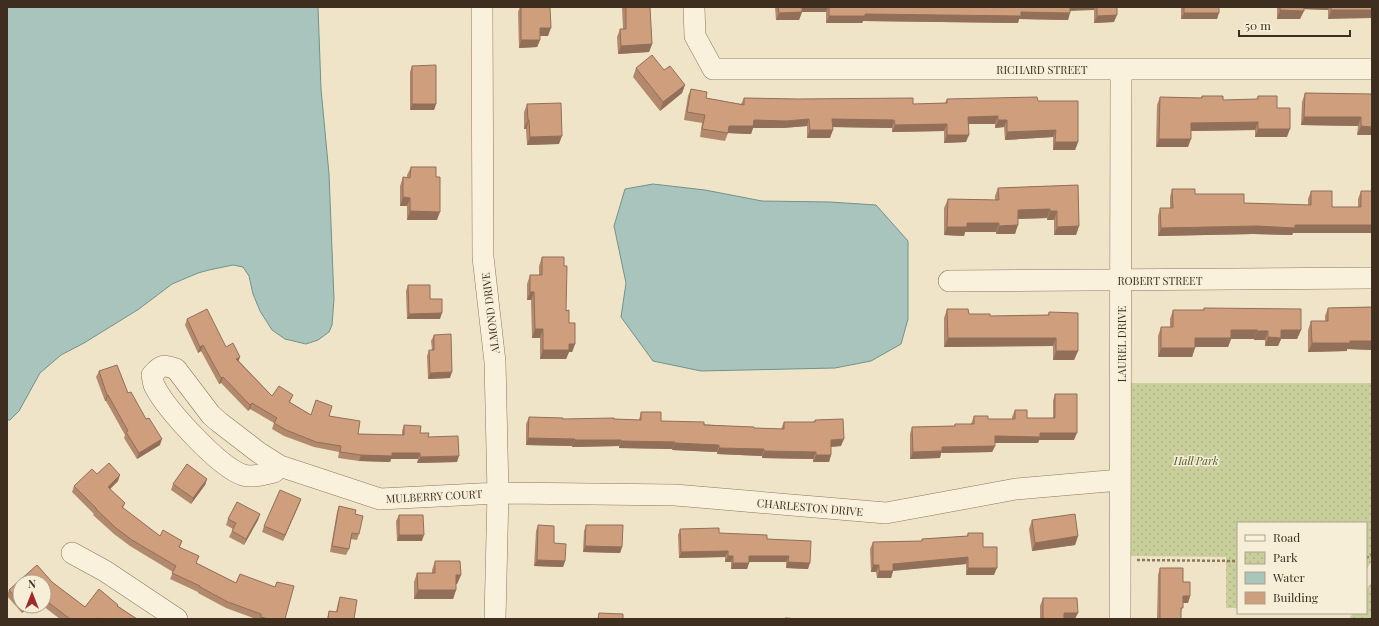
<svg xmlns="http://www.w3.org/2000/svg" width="1379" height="626" font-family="'Playfair Display',serif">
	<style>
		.park { fill: url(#park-dots) }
		.water { fill: #a9c4bc; stroke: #6f938a }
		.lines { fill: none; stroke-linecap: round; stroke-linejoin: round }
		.minor-casing { stroke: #8d765c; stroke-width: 22 }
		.path { stroke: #8d765c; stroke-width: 2.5; stroke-dasharray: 3 2; stroke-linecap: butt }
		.minor { stroke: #faf1dc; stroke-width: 21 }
		.wall { fill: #b2896c }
		.shaded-wall { fill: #916f58 }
		.building { fill: #cf9f7d; stroke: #916f58 }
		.labels { text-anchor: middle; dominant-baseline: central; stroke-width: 3; stroke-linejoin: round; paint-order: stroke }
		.street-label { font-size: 11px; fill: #3d2e20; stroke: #f7eed8 }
		.park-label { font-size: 11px; font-style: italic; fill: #4d5a26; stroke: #f7eed8 }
	</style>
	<defs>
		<pattern id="park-dots" width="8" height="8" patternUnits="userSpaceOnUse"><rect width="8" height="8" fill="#c9cf9b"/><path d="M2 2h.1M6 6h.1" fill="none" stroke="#aeb285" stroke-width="1.8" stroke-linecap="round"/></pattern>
	</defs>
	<rect width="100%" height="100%" fill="#f0e4c8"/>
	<!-- park -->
	<path class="park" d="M1120,383H1372V561L1366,570V523H1238V608H1226V557L1120,556Z
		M1371,583L1372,584V619H1349L1353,613H1366V590Z"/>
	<!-- water -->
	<path class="water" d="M7,7H318L321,89L329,174L334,299L332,325L329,332L318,340L306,344L285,339L272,330L260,311L253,294L249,276L243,267L233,265L209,270L198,273L172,284L139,309L84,343L61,355L40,373L19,411L10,420H7Z
		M653,184L705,190L762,201L830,202L876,205L908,241V319L901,344L871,361L835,368L701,371L653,361L621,317L626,283L614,226L625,189Z"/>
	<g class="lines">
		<!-- minor casing -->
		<g class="minor-casing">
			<path id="minor" d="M482,7L483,257L495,362L498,493L495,619
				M694,7L695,36L713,69H1372
				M949,281L1372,278
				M280,466L274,472C265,474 252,478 243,475C219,467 167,410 155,387C153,384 153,379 152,375C161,365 163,364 176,369L211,415L219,422L258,452L280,466L380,499L498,493L675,495L886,513L1016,489L1120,480
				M72,553L105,571L177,619
				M1120,619L1121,69"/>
		</g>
		<!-- path -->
		<path class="path" d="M1366,558L1372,555
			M1137,560L1238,561"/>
		<!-- minor -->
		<use href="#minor" class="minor"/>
	</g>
	<!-- wall -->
	<path class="wall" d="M520,7H550L548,36H540V40L537,47L519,48L518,12Z
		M622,7H650L652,44L649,52L618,54L617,37L620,29H623Z
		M775,7H1117L1114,22L1094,23V10H1070L1068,20L1019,19L1018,23L863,21L862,23H826V12H802L799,20H776Z
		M1181,7H1219L1217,19H1181Z
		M1277,7H1372L1328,19V10L1304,9L1300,19H1277Z
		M412,66L436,104L434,110H410V72Z
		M636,68L664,70L685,85L682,93L660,111L633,77Z
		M691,89L706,98L741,104L744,98L913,104L945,103L947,99L1038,101L1078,142L1075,150H1053V137L1005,140L1004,127L995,128V124H968L966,142L944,143V131L892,132V128L833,127L830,138H807V126L783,128H753L751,134L728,133L725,141L700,137L702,123L684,120L688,96Z
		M1305,93L1372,94V135H1357L1358,126L1301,125L1302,102Z
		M1202,96L1223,100H1256L1258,96L1277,108L1287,137H1255V130L1191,131L1188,147H1156L1157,105L1160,97L1201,98Z
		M527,104L559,144L527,145L526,129H524V112Z
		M411,167L436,177L437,220H407V206H400V186L403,177L407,178V175Z
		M1078,185L1079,226L1076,235H1054V220H1047V218L1018,219L1015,234H996V232H965L964,236L944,235V208L948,199L995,200V196L998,188Z
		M1172,189L1195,194L1244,203L1308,205V199L1311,191L1332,207H1358V199L1361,191L1372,233H1293L1292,235L1253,234L1158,236V216L1160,208H1170V197Z
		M542,257L564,266L566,311L575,344L572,352H569L566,359H540V338H532L531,300H527V284L530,275H539V266Z
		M408,285L430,299L440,319H407L406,291Z
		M1372,307V350L1347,349V351L1308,352V330L1311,321H1325V316L1328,308Z
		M1204,308L1301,330L1297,339H1281L1278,346H1265V340H1254V339H1231L1228,347H1195L1192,357H1158V336L1161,327H1170V319L1173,310H1203Z
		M947,309L969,314L990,316L1048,315L1049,312L1078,351L1074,360H1053V346L944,347V318Z
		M187,319L226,347L272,396L293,395L290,402L311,415L329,416L358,434L402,435V431L404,425L428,437L457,462L417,463L418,459H391L390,462L359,461L338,458L339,452L314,447L284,436L272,429L274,423L250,409L248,411L221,383L219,384L201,351L198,353L185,325Z
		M434,335L450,378L428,379L427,356L429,350H432L431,341Z
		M99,371L128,393L160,445L137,459L124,438L125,435L106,401H105L96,377Z
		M1055,394L1074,440H1039L1038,443H995V446L992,452L941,453L940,458L910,459V434L912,427L954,426L955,424H971L974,416L988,419H1012V417L1015,410L1027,418H1053V401Z
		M641,412L661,421L754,428L781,429L784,422H814L815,420L841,446L831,447V455L829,462H813V459L762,458V456L717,454V452L672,450V449L619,448V446L572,447V446L526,445V424L529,417L563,419L639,420Z
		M97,474L118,481L110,489L125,503L123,508L160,536L182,541L180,547L197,563L236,583L275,587L277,582L285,619H256L226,608L198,593V592L170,579L173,572L130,546L114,534L93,515L94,514L72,492L74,486Z
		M207,479L205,485L191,504L171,490L173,484Z
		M301,499L283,541L262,532L264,526Z
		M339,506L355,514L359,534L357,540L350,539L349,549L346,555L330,552L337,512Z
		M260,514L258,520L244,545L229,537L233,529L226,525L228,519Z
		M399,515L422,541H397L396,521Z
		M1032,520L1078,536L1075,545L1032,551L1029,529Z
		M538,525L565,561L563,567L534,566L536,531Z
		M586,525L622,547L620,553L583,552L584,531Z
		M680,529L767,539L808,569L786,568V562H749L747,569H731V562H725V557L679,558L678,535Z
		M968,533L983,547L994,575H966V564L893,571L891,578H877L876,572H871L870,549L873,542L922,541V539L967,536Z
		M435,561L461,575L457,584H456V590L453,599H414V582L417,573H432V570Z
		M37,565L52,582L85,607L99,589L118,605V606L137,619H60L43,606H44V582H20V606H30L22,613L7,596L9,590Z
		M1160,568L1183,582L1190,596L1188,603H1183L1181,613V619H1157L1158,575Z
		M340,597L354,619H327L329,611L336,612L338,603Z
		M1043,598L1075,619H1040V606Z"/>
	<!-- shaded-wall -->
	<path class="shaded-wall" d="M801,7H828L826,12H799Z
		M1069,7H1095L1094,10L1068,11Z
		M1301,7H1329L1328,10L1301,9Z
		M1280,10L1304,11L1300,19H1277Z
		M1331,10H1372V18L1328,19Z
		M802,12L799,20H776L779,13Z
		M1021,12L1070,13L1068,20L1019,19L1018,23L863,21L862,23H826L829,16L865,14Z
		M1184,13H1219L1217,19H1181Z
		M1117,15L1114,22L1094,23L1097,16Z
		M540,28H551L548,36H537Z
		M521,40H540L537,47L519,48Z
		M652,44L649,52L618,54L621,46Z
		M685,85L682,93L660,111L663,102Z
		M412,104H436L434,110H410Z
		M998,116L995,124H966L968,117Z
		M1304,117H1361L1358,126L1301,125Z
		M809,119L807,126L783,128H753L751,134L726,133L729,126L754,120Z
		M832,119L894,120L892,128L830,127Z
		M528,120H529L526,129H524Z
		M998,120H1007L1004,127L995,128Z
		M1258,122L1255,130L1188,131L1191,123Z
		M947,124L944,131L892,132L895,125Z
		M1361,126L1372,127V135H1357Z
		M1258,129H1290L1287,137H1255Z
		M810,130H833L830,138H807Z
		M1056,130L1053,137L1005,140L1007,132Z
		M947,135H969L966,142L944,143Z
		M562,136L559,144L527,145L530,137Z
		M1159,139H1191L1188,147H1156Z
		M1055,142H1078L1075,150H1053Z
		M403,197L410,198L407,206H400Z
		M1050,209L1047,218L1014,219L1018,210Z
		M410,211L440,212L437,220H407Z
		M1050,211H1057L1054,220H1047Z
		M967,223H999L996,232H965L964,236L944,235L947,227Z
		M1018,225L1015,234H996L999,226Z
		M1295,225H1372V233H1293L1292,235L1253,234L1158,236L1161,228Z
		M1079,226L1076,235H1054L1057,227Z
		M530,292H534L531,300H527Z
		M442,313L440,319H407L409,314Z
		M535,329H543L540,338H532Z
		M1231,330H1257L1254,339H1231L1228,347H1192L1195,338Z
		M1281,330H1301L1297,339H1281L1278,346H1265L1268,337Z
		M1257,331H1268L1265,340H1254Z
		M948,338H1056L1053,346L944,347Z
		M1350,341H1372V350L1347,349V351L1308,352L1312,343Z
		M569,344H575L572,352H569L566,359H540L543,350Z
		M203,345L201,351L198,353L200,347Z
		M1161,348H1195L1192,357H1158Z
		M1056,351H1078L1074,360H1053Z
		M240,357L238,363L236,359Z
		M452,372L450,378L428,379L430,373Z
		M223,377L221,383L219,384L221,378Z
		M107,395H108L106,401H105Z
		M252,403L250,409L248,411L250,405Z
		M1040,433H1077L1074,440H1039L1038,443H992L995,436Z
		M528,438L575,439L572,446L526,445Z
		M162,439L160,445L137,459L139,453Z
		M844,439L841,446L828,447L831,440Z
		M575,440H621L619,446L572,447Z
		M621,441L675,442L672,449L619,448Z
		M675,443L719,445L717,452L672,450Z
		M995,446L992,452L941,453L940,458L910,459L913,452L942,447Z
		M719,448L764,449L762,456L717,454Z
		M764,451L816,452L813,459L762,458Z
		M392,453H420L418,459H391L390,462L359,461L361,455Z
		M816,455H831L829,462H813Z
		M459,456L457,462L417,463L420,457Z
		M120,475L118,481L106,493L108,487Z
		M207,479L205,485L191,504L193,498Z
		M301,499L299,505L283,541L285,535Z
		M260,514L258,520L244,545L246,539Z
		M399,535H424L422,541H397Z
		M1078,536L1075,545L1032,551L1035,543Z
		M585,546L622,547L620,553L583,552Z
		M728,551L725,557L679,558L681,552Z
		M728,556H733L731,562H725Z
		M749,556H789L786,562H747Z
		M968,557L966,564L890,571L893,564Z
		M537,560L565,561L563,567L534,566Z
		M788,562L810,563L808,569L786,568Z
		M733,563H749L747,569H731Z
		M873,565H879L876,572H871Z
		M968,568H997L994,575H966Z
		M879,571H893L891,578H877Z
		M456,575H461L457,584H453Z
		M418,590H456L453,599H414Z
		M1183,596H1190L1188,603H1180Z
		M25,606H30L22,613L24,607Z
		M1064,613H1078L1075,619H1062Z"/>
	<!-- building -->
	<path class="building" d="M521,7H550L551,28H540V40H521Z
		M626,7H650L652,44L621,46L620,29H626Z
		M778,7H802V12L779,13Z
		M829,7H1070V13L1021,12V16L865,14V16H829Z
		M1097,7H1117V15L1097,16Z
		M1184,7H1219V13H1184Z
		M1280,7H1304V11L1280,10Z
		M1331,7H1372V10H1331Z
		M652,55L664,70L670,66L685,85L663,102L636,68Z
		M436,65V104H412V66Z
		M691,89L707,92L706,98L744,105V98L798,99L913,98V104L947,103V99L1037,97L1038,101H1078V142H1055L1056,130L1007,132V120H998V116L968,117L969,135H947V124L895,125L894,120L832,119L833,130H810L809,119L786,121L754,120L753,126H729L728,133L702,129L705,115L687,112Z
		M1305,93L1372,94V127L1361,126V117H1304Z
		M1202,96H1223V100L1258,99V96H1277V108H1290V129H1258V122L1191,123V139H1159L1160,97L1202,98Z
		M561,103L562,136L530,137L529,120H528L527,104Z
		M411,167H436V177H440V212L410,211V198L403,197V177L410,178Z
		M1078,185L1079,226L1057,227V211H1050V209L1018,210V225L999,226V223H967V227H947L948,199L999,200L998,188Z
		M1172,189H1195V194H1244V203L1311,205V191H1332V207H1361V191H1372V225H1295V228L1256,226L1161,228L1160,208H1173Z
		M542,257H564V266H567L566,311L569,310V323H575V344H569V350H543V329H535L534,292H530V275H542Z
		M408,285H430V299H442V313L409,314Z
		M1372,307V341H1350V343H1312L1311,321H1328V308Z
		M1204,308L1301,309V330H1281V338L1268,337V331H1257V330H1231V338H1195V348H1161V327H1173V310H1204Z
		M207,309L226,347L233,343L240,357L236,359L272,396L279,386L293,395L289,402L311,415L316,400L332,406L329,416L360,421L358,434L404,435V425L421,426L420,433H429L428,437L458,436L459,456L420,457V453H392V456L361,455L340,452L341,446L316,442L286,430L274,423L277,418L252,403L250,405L223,377L221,378L203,345L200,347L187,319Z
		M947,309H968L969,314H990V316L1049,315V312L1078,313V351H1056V338H948Z
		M451,334L452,372L430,373L429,350H434V335Z
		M117,365L128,393L131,392L146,419L149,418L162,439L139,453L126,432L128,431L108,395H107L99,371Z
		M1055,394H1077V433H1040V437L995,436V446L942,447V451L913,452L912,427L955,426V424H974V416H988V419H1015V410H1027V418H1055Z
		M641,412H661V421L704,422V425L754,427V428L784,429V422H815V420L843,419L844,439L831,440V455H816V452L764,451V449L719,448V445L675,443V442L621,441V440H575V439L528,438L529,417L563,418V419L614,418V419L641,420Z
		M109,463L120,475L108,487L125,503L122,507L160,536L163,530L182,541L179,547L199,556L196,563L236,583L240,574L275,587L277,582L294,586L285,619H268L261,617V614L228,602L200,587V586L172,573L176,566L132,540L116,528L96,509V508L74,486L92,469L97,474Z
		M187,464L207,479L193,498L173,484Z
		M280,490L301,499L285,535L264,526Z
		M237,502L260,514L246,539L232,531L236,523L228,519Z
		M339,506L356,510L355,514L363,516L359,534L352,533L349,549L332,546Z
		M1075,514L1078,536L1035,543L1032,520Z
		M399,515H423L424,535H399Z
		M538,525L554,526V543L566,544L565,561L537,560Z
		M586,525H623L622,547L585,546Z
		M719,528V533L767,535V539L811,541L810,563L788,562L789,556H749V563H733V556H728V551L681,552L680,529Z
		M968,533H983V547H997V568H968V557L893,564V571H879V565H873V542L922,541V539L968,536Z
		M435,561H460L461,575H456V590H418L417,573H435Z
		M37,565L52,582L85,607L99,589L118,605L117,606L137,619H100L98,618L97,619H70L44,599V582H20V602L9,590Z
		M1160,568H1183V582H1190V596H1183V608H1181V619H1160Z
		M340,597L357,600L354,619H328L329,611L337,612Z
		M1043,598H1077L1078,613H1064V619H1043Z
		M599,613L623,614V619H598Z
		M785,618L801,619H785Z"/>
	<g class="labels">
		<!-- street labels -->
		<g class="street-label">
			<text x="1042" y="69">RICHARD STREET</text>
			<text x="1160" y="280">ROBERT STREET</text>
			<text transform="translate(490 313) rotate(-97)">ALMOND DRIVE</text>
			<text transform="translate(1121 344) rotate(-90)">LAUREL DRIVE</text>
			<text transform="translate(434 496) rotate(-3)">MULBERRY COURT</text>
			<text transform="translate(810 507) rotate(5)">CHARLESTON DRIVE</text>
		</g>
		<!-- park labels -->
		<g class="park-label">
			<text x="1196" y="460">Hall Park</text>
		</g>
	</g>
	<!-- border -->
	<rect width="1379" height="626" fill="none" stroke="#3d2e20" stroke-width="16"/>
	<!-- legend -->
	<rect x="1237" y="522" width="130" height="92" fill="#f7eed8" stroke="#ada18e"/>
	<rect x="1245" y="535" width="20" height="6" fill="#faf1dc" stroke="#ada18e"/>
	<text x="1273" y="542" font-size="12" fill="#3d2e20">Road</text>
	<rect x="1245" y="552" width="20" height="12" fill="url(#park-dots)" stroke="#ada18e"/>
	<text x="1273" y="562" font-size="12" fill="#3d2e20">Park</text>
	<rect x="1245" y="572" width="20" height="12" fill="#a9c4bc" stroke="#ada18e"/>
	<text x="1273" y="582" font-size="12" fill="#3d2e20">Water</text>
	<rect x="1245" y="592" width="20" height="12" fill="#cf9f7d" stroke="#ada18e"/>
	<text x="1273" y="602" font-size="12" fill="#3d2e20">Building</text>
	<!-- north arrow -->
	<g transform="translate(32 594)"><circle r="19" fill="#f7eed8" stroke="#ada18e"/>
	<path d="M0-3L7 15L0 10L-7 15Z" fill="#9e2a2b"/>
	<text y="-6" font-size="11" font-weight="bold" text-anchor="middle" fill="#3d2e20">N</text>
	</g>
	<!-- scale -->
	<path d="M1239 30v6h111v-6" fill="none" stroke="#3d2e20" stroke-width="2"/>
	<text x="1245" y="30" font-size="12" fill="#3d2e20" stroke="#f7eed8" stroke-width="3" paint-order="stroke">50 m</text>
</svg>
